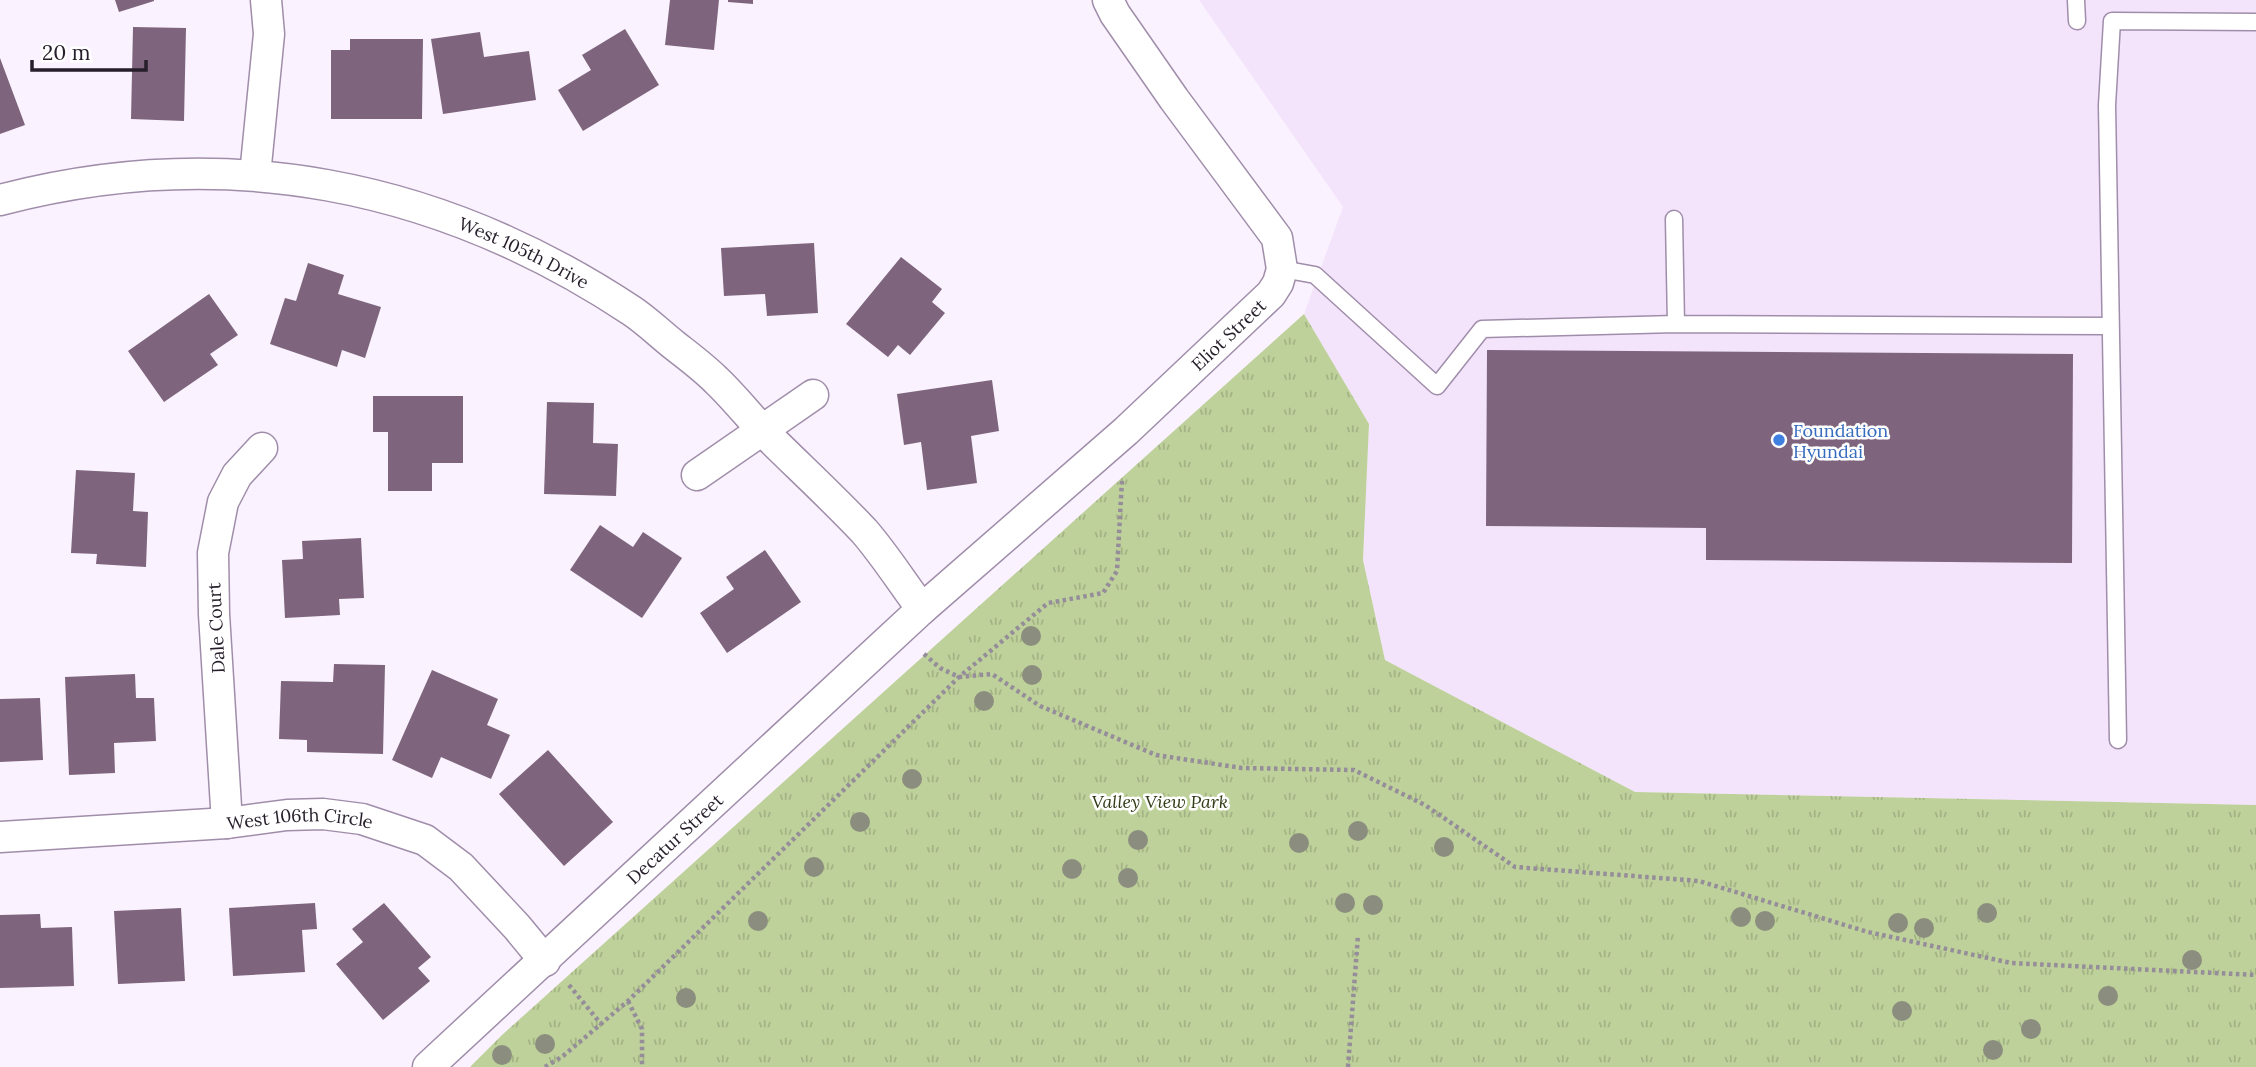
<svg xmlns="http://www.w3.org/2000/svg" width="2256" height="1067" font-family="Lora,serif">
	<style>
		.built { fill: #f3e4fb }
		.park { fill: url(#park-tufts) }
		.building { fill: #7e657d }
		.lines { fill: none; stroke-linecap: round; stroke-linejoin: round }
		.service-casing { stroke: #a08daa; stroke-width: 19 }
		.minor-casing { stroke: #a08daa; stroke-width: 33 }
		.path { stroke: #958d99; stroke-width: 4.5; stroke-dasharray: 3.5 3.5; stroke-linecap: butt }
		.service { stroke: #fff; stroke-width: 16 }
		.minor { stroke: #fff; stroke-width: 30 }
		.tree { fill: #8b8e7e }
		.shop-dot { fill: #3f7fe0; stroke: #fff; stroke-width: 2.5 }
		.labels { text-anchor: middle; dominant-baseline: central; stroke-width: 5; stroke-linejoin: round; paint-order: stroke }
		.street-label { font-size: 18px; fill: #261e2a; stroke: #fff }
		.shop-label { font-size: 18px; fill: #366cbe; stroke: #fff; text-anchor: start }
		.park-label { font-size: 18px; font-style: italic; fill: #313d16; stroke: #fff }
	</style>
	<defs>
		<pattern id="park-tufts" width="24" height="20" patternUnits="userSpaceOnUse" patternTransform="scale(1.75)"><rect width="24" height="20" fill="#bed19a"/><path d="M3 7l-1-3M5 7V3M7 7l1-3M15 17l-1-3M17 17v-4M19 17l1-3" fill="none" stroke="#a3b385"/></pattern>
	</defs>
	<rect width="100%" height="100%" fill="#faf2fe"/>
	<!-- built -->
	<path class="built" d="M1199,0H2256V805L1635,792L1385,660L1363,560L1369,424L1304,314L1343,207Z"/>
	<!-- park -->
	<path class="park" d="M1304,314L1369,424L1363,560L1385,660L1635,792L2256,805V1067H470L502,1035Z"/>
	<!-- building -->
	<path class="building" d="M115,0H154V1L119,12Z
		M670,0H719L714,50L665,45Z
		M728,0H753V4L728,2Z
		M133,27L186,28L184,121L131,119Z
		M625,29L659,85L583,131L558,90L591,70L582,55Z
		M480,32L484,57L529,51L536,100L443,114L431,39Z
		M350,39H423L422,119H331V50H350Z
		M0,58L25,125L0,134Z
		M814,243L818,313L767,316L765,294L724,296L721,248Z
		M901,257L942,289L932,302L945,313L910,355L898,345L888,357L846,324Z
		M308,263L344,275L338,294L381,307L365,358L342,350L337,367L270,344L285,298L296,301Z
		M209,294L238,335L210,354L218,365L164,402L128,351Z
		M1487,350L2073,354L2072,563L1706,560V528L1486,526Z
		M992,380L999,431L971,436L977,483L927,490L921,442L904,445L897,394Z
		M373,396H463V463H432V491H388V432H373Z
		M547,402L594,403L593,443L618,444L616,496L544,494Z
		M76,470L135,473L133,511L148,512L146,567L96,564L97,554L71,553Z
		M600,525L633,547L643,532L682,558L642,618L570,570Z
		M361,538L364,598L339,599L340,615L285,618L282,560L303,559L302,541Z
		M765,550L801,602L727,653L700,613L734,589L726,577Z
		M334,664L385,665L383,754L307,752V740L279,739L281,681L333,682Z
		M432,670L498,699L487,725L510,735L491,779L441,757L432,778L392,760Z
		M135,674L136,698H154L156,741L114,743L115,773L69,775L65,677Z
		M40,698L43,760L0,762V699Z
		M548,750L613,822L564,866L499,794Z
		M315,903L317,929L302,930L305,972L233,976L229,908Z
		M384,903L431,957L418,968L430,981L383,1020L336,964L363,942L352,929Z
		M181,908L185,981L118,984L114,911Z
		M40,914L41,928L72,927L74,986L0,988V915Z"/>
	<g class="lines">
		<!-- service casing -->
		<g class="service-casing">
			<path id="service" d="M2076,0L2077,21
				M1282,269L1315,275L1437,386L1482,329L1676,324L1674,219
				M1676,324L2110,326
				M2118,740L2107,105L2112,21L2256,22"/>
		</g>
		<!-- minor casing -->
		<g class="minor-casing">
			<g id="minor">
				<path d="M255,175L269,34L266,0"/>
				<path id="s1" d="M0,200C225,141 439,183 632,311C647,321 660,334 674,345C688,356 703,367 716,380C733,396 748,415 764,432C797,465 832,497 864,531C885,555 903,584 922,609"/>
				<path d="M697,475L813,395"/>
				<path d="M227,823L214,614L213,553L223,502L237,475L262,448"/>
				<path id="s2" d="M0,837L227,823L287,815L323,814L362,819L425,840L461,867L517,927L545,961"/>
				<path id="s3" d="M428,1067L922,609L1126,431L1271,294L1278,283L1282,269L1277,238L1174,99L1115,14L1108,0"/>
			</g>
		</g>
		<!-- path -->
		<path class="path" d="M924,654L940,668L959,677L992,674L1040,706L1156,755L1242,768L1354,770L1425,805L1515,867L1699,881L1868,932L2011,963L2256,975
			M569,985L601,1024
			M628,1001L642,1029V1067
			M545,1067L563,1056L628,1001L959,677L1048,603L1103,593L1117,571L1122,480
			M1348,1067L1358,935"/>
		<!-- service -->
		<use href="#service" class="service"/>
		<!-- minor -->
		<use href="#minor" class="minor"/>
	</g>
	<!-- trees -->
	<g class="tree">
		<circle cx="1031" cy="636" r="10"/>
		<circle cx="1032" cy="675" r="10"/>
		<circle cx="984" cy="701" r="10"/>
		<circle cx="912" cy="779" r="10"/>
		<circle cx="860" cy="822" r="10"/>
		<circle cx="1358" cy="831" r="10"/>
		<circle cx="1138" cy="840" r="10"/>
		<circle cx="1299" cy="843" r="10"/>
		<circle cx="1444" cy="847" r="10"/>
		<circle cx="814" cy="867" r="10"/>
		<circle cx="1072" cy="869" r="10"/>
		<circle cx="1128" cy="878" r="10"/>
		<circle cx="1345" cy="903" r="10"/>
		<circle cx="1373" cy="905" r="10"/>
		<circle cx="1987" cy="913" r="10"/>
		<circle cx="1741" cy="917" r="10"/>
		<circle cx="758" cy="921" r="10"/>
		<circle cx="1765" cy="921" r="10"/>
		<circle cx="1898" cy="923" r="10"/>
		<circle cx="1924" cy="928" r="10"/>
		<circle cx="2192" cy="960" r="10"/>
		<circle cx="2108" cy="996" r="10"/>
		<circle cx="686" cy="998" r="10"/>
		<circle cx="1902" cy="1011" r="10"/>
		<circle cx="2031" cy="1029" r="10"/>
		<circle cx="545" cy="1044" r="10"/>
		<circle cx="1993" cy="1050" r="10"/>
		<circle cx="502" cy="1055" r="10"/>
	</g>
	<!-- markers -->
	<circle class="shop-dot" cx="1779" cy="440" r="7"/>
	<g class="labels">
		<!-- street labels -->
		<g class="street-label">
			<text stroke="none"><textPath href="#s1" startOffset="539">West 105th Drive</textPath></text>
			<text stroke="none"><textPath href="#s3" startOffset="1085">Eliot Street</textPath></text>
			<text transform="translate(216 628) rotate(-93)">Dale Court</text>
			<text stroke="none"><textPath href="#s2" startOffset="301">West 106th Circle</textPath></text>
			<text stroke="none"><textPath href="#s3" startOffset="336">Decatur Street</textPath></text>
		</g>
		<!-- shop labels -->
		<g class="shop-label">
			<text x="1793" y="430">Foundation<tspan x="1793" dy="21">Hyundai</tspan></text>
		</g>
		<!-- park labels -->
		<g class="park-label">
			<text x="1160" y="801">Valley View Park</text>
		</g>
	</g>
	<!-- scale -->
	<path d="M32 60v10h114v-10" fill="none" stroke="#261e2a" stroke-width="3.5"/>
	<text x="42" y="60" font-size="21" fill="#261e2a" stroke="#ffffff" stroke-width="5" paint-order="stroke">20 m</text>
</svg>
